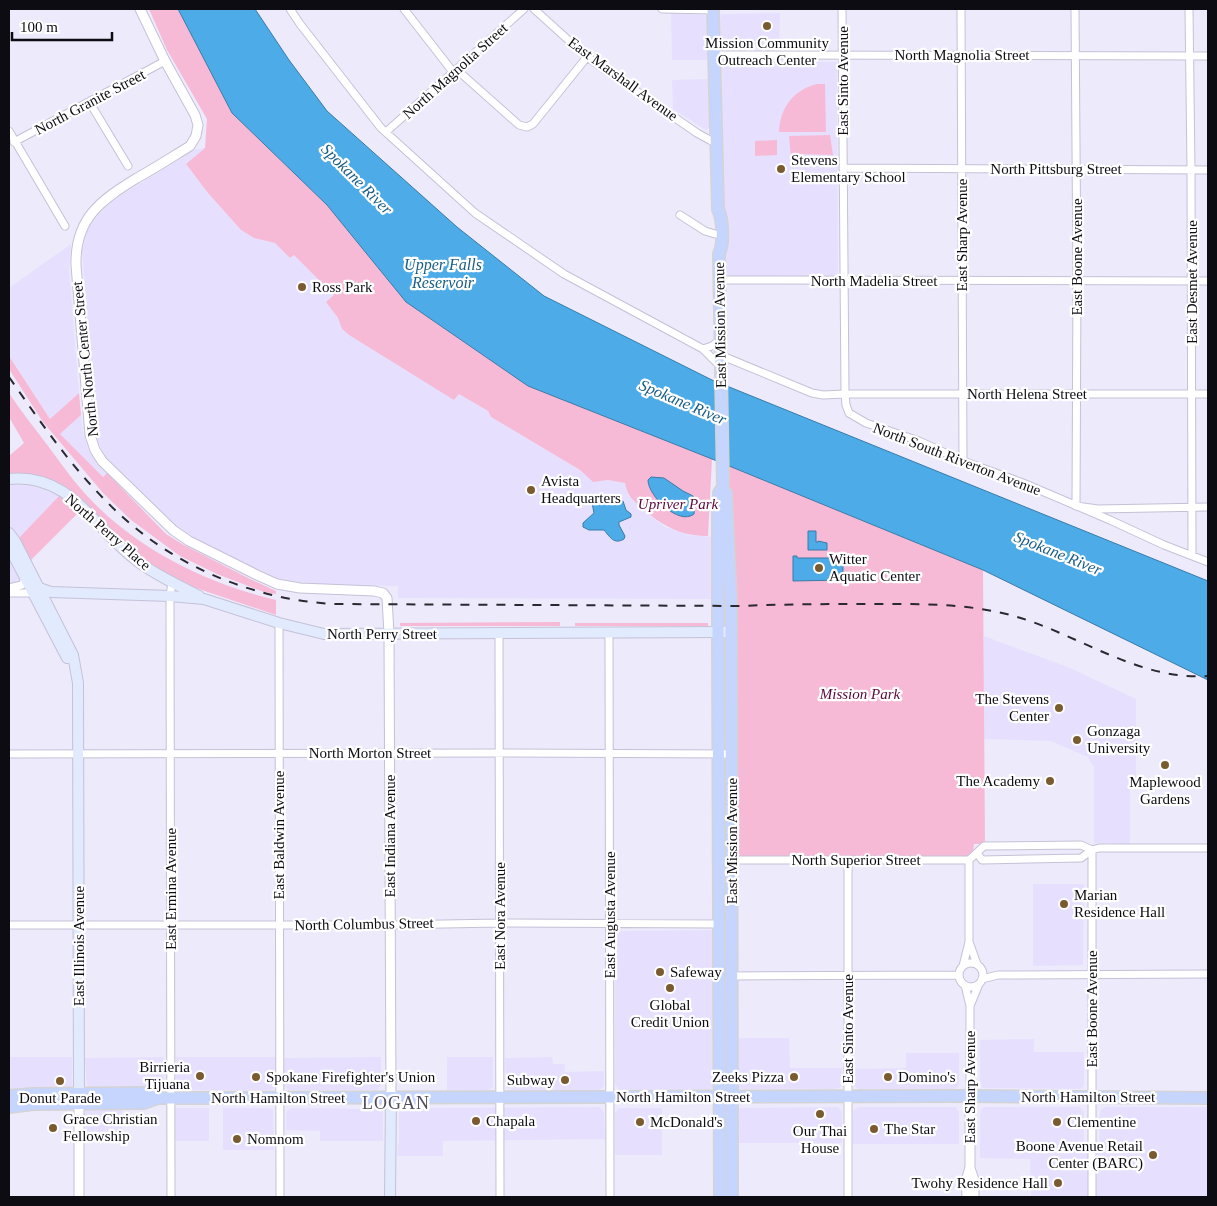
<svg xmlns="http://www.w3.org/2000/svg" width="1217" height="1206" font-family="'Times New Roman',serif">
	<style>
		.built { fill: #e6e0fe }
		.green { fill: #f7bad6 }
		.water { fill: #4dabe7; stroke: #3a7ba7 }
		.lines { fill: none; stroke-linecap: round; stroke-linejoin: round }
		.minor-casing { stroke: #c5c1d6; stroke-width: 9 }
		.tertiary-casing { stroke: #c5c1d6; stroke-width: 11 }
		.secondary-casing { stroke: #c5c1d6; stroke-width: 12 }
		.primary-casing { stroke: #d4d3d5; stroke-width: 14 }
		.minor { stroke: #fff; stroke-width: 7 }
		.tertiary { stroke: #fff; stroke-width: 9 }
		.secondary { stroke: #e2eafe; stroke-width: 10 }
		.primary { stroke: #c5d5fe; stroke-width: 11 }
		.rail { stroke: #2a2830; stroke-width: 2; stroke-dasharray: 9 9; stroke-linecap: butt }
		.poi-dot { fill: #7a5b30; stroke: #fff; stroke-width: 2 }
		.labels { text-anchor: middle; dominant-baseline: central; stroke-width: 4.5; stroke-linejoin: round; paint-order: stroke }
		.poi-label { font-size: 15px; fill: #0e0c13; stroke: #fff; text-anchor: start }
		.street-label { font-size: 15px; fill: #0e0c13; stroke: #fff }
		.park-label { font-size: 15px; font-style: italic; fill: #5b073a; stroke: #fff }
		.water-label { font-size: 16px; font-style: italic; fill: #195d85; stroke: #fff }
		.quarter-label { font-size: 18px; letter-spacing: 1px; fill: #4f4b5e; stroke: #fff }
	</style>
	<rect width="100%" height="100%" fill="#edeafc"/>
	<!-- built -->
	<path class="built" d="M671,13L705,15L707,20L709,60H672Z
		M780,13L779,49H726L721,46V14Z
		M721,61L837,62L838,276H725Z
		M709,79L711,126L706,130L673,109L672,80Z
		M205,148L186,164L208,193L241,230L254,238L275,243L290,258L294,255L319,278L334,295L327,303L338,318L342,329L349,335L454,399L459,394L488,411L491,417L580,470L593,482L608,480L625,483L628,495L652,517L665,527L689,535L712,537L713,538L715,599L398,598V586L321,585L278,579L203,543L174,525L106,458L98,442L82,251L85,237L91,222L110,202L196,149Z
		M71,244L69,269L79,393L50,419L9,356V288Z
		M81,415L83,432L89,450L97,462L106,473L103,477L60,434Z
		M24,483L46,488L59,496L17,540L9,524V484Z
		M9,556L21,581L20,584L9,586Z
		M984,636L1070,668L1136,699V781H1130V844L1094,843V768L1088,757L1051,741L984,739Z
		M1033,884H1084L1083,965L1033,966Z
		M711,930L714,932L715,1086L710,1090H619L615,1084V933L618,931Z
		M736,1038H789L790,1068H842V1085L840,1088L835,1089H739L736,1086Z
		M1034,1039V1052H1084V1084L1083,1087L1080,1089L982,1088L980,1082V1040Z
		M906,1053H959V1083L958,1087L954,1089H859L854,1086V1069L906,1068Z
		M9,1057H72V1088L70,1090L9,1092Z
		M164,1057V1084L162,1089L158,1091L93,1090L87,1086L85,1058Z
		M176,1057H276V1087L271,1090H180L176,1087Z
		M381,1057V1085L377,1090H289L284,1085V1058Z
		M447,1057H493V1087L489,1090H447Z
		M552,1057L553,1064H565V1072L604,1071V1086L600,1090H512L506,1087L505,1058Z
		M599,1107L602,1109L604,1113L605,1139L443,1141V1156H397L399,1138V1113L405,1108Z
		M838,1107L842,1112V1143H736V1111L740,1108Z
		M858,1107H956L959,1112V1144H853V1113L854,1110Z
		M985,1107H1080L1084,1112V1145L1099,1146L1100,1111L1105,1107H1208V1197H1031L1030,1159L980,1158V1113L982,1108Z
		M122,1108V1142H85V1120L83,1114L86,1109Z
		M166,1108H209V1141H166Z
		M223,1108H269L273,1110L274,1150H223Z
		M292,1108L380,1109L383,1113V1141H320V1131L286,1130V1113L288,1110Z
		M621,1108H662V1155H615V1113L618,1109Z"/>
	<!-- green -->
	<path class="green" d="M149,9H178L232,113L327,205L406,302L528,386L712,459L708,536C681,536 662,526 642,508C631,498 628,497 625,483L608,480L593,482L580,470L491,417L488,411L459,394L454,400L349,335L342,329L338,318L326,302L334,295L294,255L290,258L275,243L254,238L241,230L208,193L186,164L205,148L207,119L167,50Z
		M817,84H825L826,132H779C780,108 793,90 817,84Z
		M830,135L833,155L798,154V157H791L789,136Z
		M777,140V155L755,156V141Z
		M9,356L50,419L79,393L81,415L60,434L103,477L107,473L166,534L182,544L250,579L276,591V594L264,592L217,574L180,556L131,520L103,493L43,422L9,369Z
		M9,393C20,410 33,426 45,442C60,462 75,484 93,502C142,552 209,584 276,600V615L178,582L145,565L68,491L9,477V456L24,443L9,417Z
		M729,466L983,570L985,844H974L973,852L967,857L736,856L735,606Z
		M59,496L79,512L29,562L17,540Z
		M560,622V626H400V623Z
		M575,623H708V626H575Z"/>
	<!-- water -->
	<path class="water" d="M178,9H255L289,60L327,111L457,227L544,296L712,380L1208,581V680L983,570L712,459L528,386L406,302L327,205L232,113Z
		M651,477L664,478L683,491L693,496L695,501L694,514C679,526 648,496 648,480Z
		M598,499L608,503L615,500L623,501L626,510L631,514V517L619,522V525L625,536L624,539C614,545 610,537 604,530H589L583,527V523L594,513L592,503L594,500Z
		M808,531H816V542H818V541L827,543V550H808Z
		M793,556H797V558H843V580L793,581Z"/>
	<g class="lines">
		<!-- minor casing -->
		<g class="minor-casing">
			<path id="minor" d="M290,9L300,24L381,128L475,213L564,274L703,349L720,366
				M404,9L453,72
				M534,9L587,57L697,133L717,144
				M662,9L714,10
				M842,9L845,394H1208
				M961,9L963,461
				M1075,9L1077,281L1076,506L1098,509L1208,507
				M1189,9L1191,170L1192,555
				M715,55L1208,56
				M456,69L519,125L527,127L533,124L587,57
				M90,103L128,166
				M9,131L65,226
				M386,132L524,9
				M14,142L165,61
				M843,168L1208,170
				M680,215L705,231L715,234
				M719,280L1208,281
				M703,349L712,346L720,340
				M720,355L812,393L823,395L845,394L846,405L849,413L866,423L919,441L963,461L1023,483L1110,520L1164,545L1208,562
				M9,588L22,585L24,582V577
				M9,593H32
				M279,623L280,1197
				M499,634L500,1197
				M609,634L610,1197
				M9,754L506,753L732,754
				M1092,850V1197
				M977,853L982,860L1081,858L1092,850L1099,848H1208
				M732,860H969L984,846L1081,845L1092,850
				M848,861V1197
				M9,925H390L499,923L719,924
				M969,942L977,964
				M959 975a12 12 0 1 1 24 0a12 12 0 1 1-24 0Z
				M963,966L969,942V860
				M732,976L959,975
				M982,979L998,975L1208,974
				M965,985L970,1006V1096
				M970,1006L979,984
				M171,1197L170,596L172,582"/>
		</g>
		<!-- tertiary casing -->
		<g class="tertiary-casing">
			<path id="tertiary" d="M140,9L165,61L195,115L198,125L196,136L190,146C172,157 155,168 137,178C101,200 75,218 76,265L90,435L95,450L102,461L173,530L189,541L257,575L277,584L300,588L374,591L383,593L387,598L389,634L391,1097
				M79,1104V1197
				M970,1168L974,1180V1197
				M967,1197L966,1181L970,1167V1096"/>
		</g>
		<!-- secondary casing -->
		<g class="secondary-casing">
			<path id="secondary" d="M9,479C72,473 93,528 136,560C155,575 178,585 199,596
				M9,533L15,541L73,655L78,683L79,1100
				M9,547L67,658
				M24,576L39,588L51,592L170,596L204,599L279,623L324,634L725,632
				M390,1197L391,1097"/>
		</g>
		<!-- primary casing -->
		<g class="primary-casing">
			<path id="primary" d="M713,9L718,209C723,220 724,243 719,254L723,487L719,493L718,516V632L720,1197
				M726,493L731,606L732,1197
				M9,1096L33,1094L144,1093L158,1098H171L970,1096L1208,1098
				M9,1107L33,1104L144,1103L158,1098"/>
		</g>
		<!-- minor -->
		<use href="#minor" class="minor"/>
		<!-- tertiary -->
		<use href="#tertiary" class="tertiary"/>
		<!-- secondary -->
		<use href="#secondary" class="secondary"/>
		<!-- primary -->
		<use href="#primary" class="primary"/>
		<!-- rail -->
		<path class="rail" d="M9,377C39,420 69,464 107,502C166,563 249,599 333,604L739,606C787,604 835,604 883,604C927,604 971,604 1014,616C1078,634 1139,681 1208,676"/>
	</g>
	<!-- markers -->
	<g class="poi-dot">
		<circle cx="767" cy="26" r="5"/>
		<circle cx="781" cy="169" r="5"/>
		<circle cx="302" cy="287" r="5"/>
		<circle cx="531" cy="490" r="5"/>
		<circle cx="819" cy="568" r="5"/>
		<circle cx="1059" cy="708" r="5"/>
		<circle cx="1077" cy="740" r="5"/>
		<circle cx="1165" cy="765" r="5"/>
		<circle cx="1050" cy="781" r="5"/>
		<circle cx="1064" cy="904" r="5"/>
		<circle cx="660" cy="972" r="5"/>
		<circle cx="670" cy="988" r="5"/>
		<circle cx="200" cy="1076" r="5"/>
		<circle cx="256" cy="1077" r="5"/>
		<circle cx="794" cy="1077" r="5"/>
		<circle cx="888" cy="1077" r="5"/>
		<circle cx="565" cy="1080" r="5"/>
		<circle cx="60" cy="1081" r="5"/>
		<circle cx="820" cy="1114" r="5"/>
		<circle cx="476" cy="1121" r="5"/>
		<circle cx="640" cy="1122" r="5"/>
		<circle cx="1057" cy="1122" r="5"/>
		<circle cx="53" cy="1128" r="5"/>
		<circle cx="874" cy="1129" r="5"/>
		<circle cx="237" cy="1139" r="5"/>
		<circle cx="1153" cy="1155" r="5"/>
		<circle cx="1058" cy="1183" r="5"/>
	</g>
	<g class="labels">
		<!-- poi labels -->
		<g class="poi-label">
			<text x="767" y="43" text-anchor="middle">Mission Community<tspan x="767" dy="17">Outreach Center</tspan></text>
			<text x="791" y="160">Stevens<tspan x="791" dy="17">Elementary School</tspan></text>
			<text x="312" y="287">Ross Park</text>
			<text x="541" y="481">Avista<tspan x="541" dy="17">Headquarters</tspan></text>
			<text x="829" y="559">Witter<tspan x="829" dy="17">Aquatic Center</tspan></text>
			<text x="1049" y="699" text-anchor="end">The Stevens<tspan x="1049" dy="17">Center</tspan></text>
			<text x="1087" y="731">Gonzaga<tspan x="1087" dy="17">University</tspan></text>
			<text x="1040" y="781" text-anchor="end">The Academy</text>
			<text x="1165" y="782" text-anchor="middle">Maplewood<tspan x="1165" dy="17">Gardens</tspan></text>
			<text x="1074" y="895">Marian<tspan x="1074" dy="17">Residence Hall</tspan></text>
			<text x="670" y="972">Safeway</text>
			<text x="670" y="1005" text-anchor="middle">Global<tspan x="670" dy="17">Credit Union</tspan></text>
			<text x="190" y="1067" text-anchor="end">Birrieria<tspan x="190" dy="17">Tijuana</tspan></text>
			<text x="266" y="1077">Spokane Firefighter's Union</text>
			<text x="784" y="1077" text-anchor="end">Zeeks Pizza</text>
			<text x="898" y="1077">Domino's</text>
			<text x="555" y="1080" text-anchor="end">Subway</text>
			<text x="60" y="1098" text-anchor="middle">Donut Parade</text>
			<text x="63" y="1119">Grace Christian<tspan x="63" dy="17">Fellowship</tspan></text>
			<text x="486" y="1121">Chapala</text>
			<text x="650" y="1122">McDonald's</text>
			<text x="1067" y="1122">Clementine</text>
			<text x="884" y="1129">The Star</text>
			<text x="820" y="1131" text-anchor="middle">Our Thai<tspan x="820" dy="17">House</tspan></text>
			<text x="247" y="1139">Nomnom</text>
			<text x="1143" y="1146" text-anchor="end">Boone Avenue Retail<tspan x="1143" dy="17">Center (BARC)</tspan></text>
			<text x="1048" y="1183" text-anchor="end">Twohy Residence Hall</text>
		</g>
		<!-- street labels -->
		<g class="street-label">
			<text x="962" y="55">North Magnolia Street</text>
			<text transform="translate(455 71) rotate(-42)">North Magnolia Street</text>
			<text transform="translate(623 79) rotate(36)">East Marshall Avenue</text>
			<text transform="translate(843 81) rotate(-90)">East Sinto Avenue</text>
			<text transform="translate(90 102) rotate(-28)">North Granite Street</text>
			<text x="1056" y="169">North Pittsburg Street</text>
			<text transform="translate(962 235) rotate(-90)">East Sharp Avenue</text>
			<text transform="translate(1077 257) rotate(-90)">East Boone Avenue</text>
			<text x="874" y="281">North Madelia Street</text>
			<text transform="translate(1192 282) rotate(-90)">East Desmet Avenue</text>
			<text transform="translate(720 325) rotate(-91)">East Mission Avenue</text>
			<text transform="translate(85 359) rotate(-96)">North North Center Street</text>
			<text x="1027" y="394">North Helena Street</text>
			<text transform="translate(957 459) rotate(21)">North South Riverton Avenue</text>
			<text transform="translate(108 532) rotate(41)">North Perry Place</text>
			<text x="382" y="634">North Perry Street</text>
			<text x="370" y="753">North Morton Street</text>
			<text transform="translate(279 835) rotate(-90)">East Baldwin Avenue</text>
			<text transform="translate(390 836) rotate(-90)">East Indiana Avenue</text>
			<text transform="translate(732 841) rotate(-90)">East Mission Avenue</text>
			<text x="856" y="860">North Superior Street</text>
			<text transform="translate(171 889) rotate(-90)">East Ermina Avenue</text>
			<text transform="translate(610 915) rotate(-90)">East Augusta Avenue</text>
			<text transform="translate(500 916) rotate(-90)">East Nora Avenue</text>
			<text transform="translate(364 924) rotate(-1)">North Columbus Street</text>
			<text transform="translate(79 946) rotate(-90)">East Illinois Avenue</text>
			<text transform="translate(1092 1009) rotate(-90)">East Boone Avenue</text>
			<text transform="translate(848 1029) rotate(-90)">East Sinto Avenue</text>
			<text transform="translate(970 1087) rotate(-90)">East Sharp Avenue</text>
			<text x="683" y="1097">North Hamilton Street</text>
			<text x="1088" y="1097">North Hamilton Street</text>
			<text x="278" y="1098">North Hamilton Street</text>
		</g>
		<!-- park labels -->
		<g class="park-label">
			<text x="678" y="504">Upriver Park</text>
			<text x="860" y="694">Mission Park</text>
		</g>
		<!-- water labels -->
		<g class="water-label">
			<text transform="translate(357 179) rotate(45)">Spokane River</text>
			<text x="443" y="264">Upper Falls<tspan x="443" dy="18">Reservoir</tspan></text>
			<text transform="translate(683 402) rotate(23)">Spokane River</text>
			<text transform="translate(1058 553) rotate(22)">Spokane River</text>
		</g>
		<!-- quarter labels -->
		<g class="quarter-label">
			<text x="396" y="1103">LOGAN</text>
		</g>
	</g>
	<!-- border -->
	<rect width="1217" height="1206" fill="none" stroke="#0e0c13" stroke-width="20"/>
	<!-- scale -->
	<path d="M12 32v8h100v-8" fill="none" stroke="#0e0c13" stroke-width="2.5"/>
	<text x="20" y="32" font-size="15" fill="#0e0c13" stroke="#ffffff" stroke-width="4" paint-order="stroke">100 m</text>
</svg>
